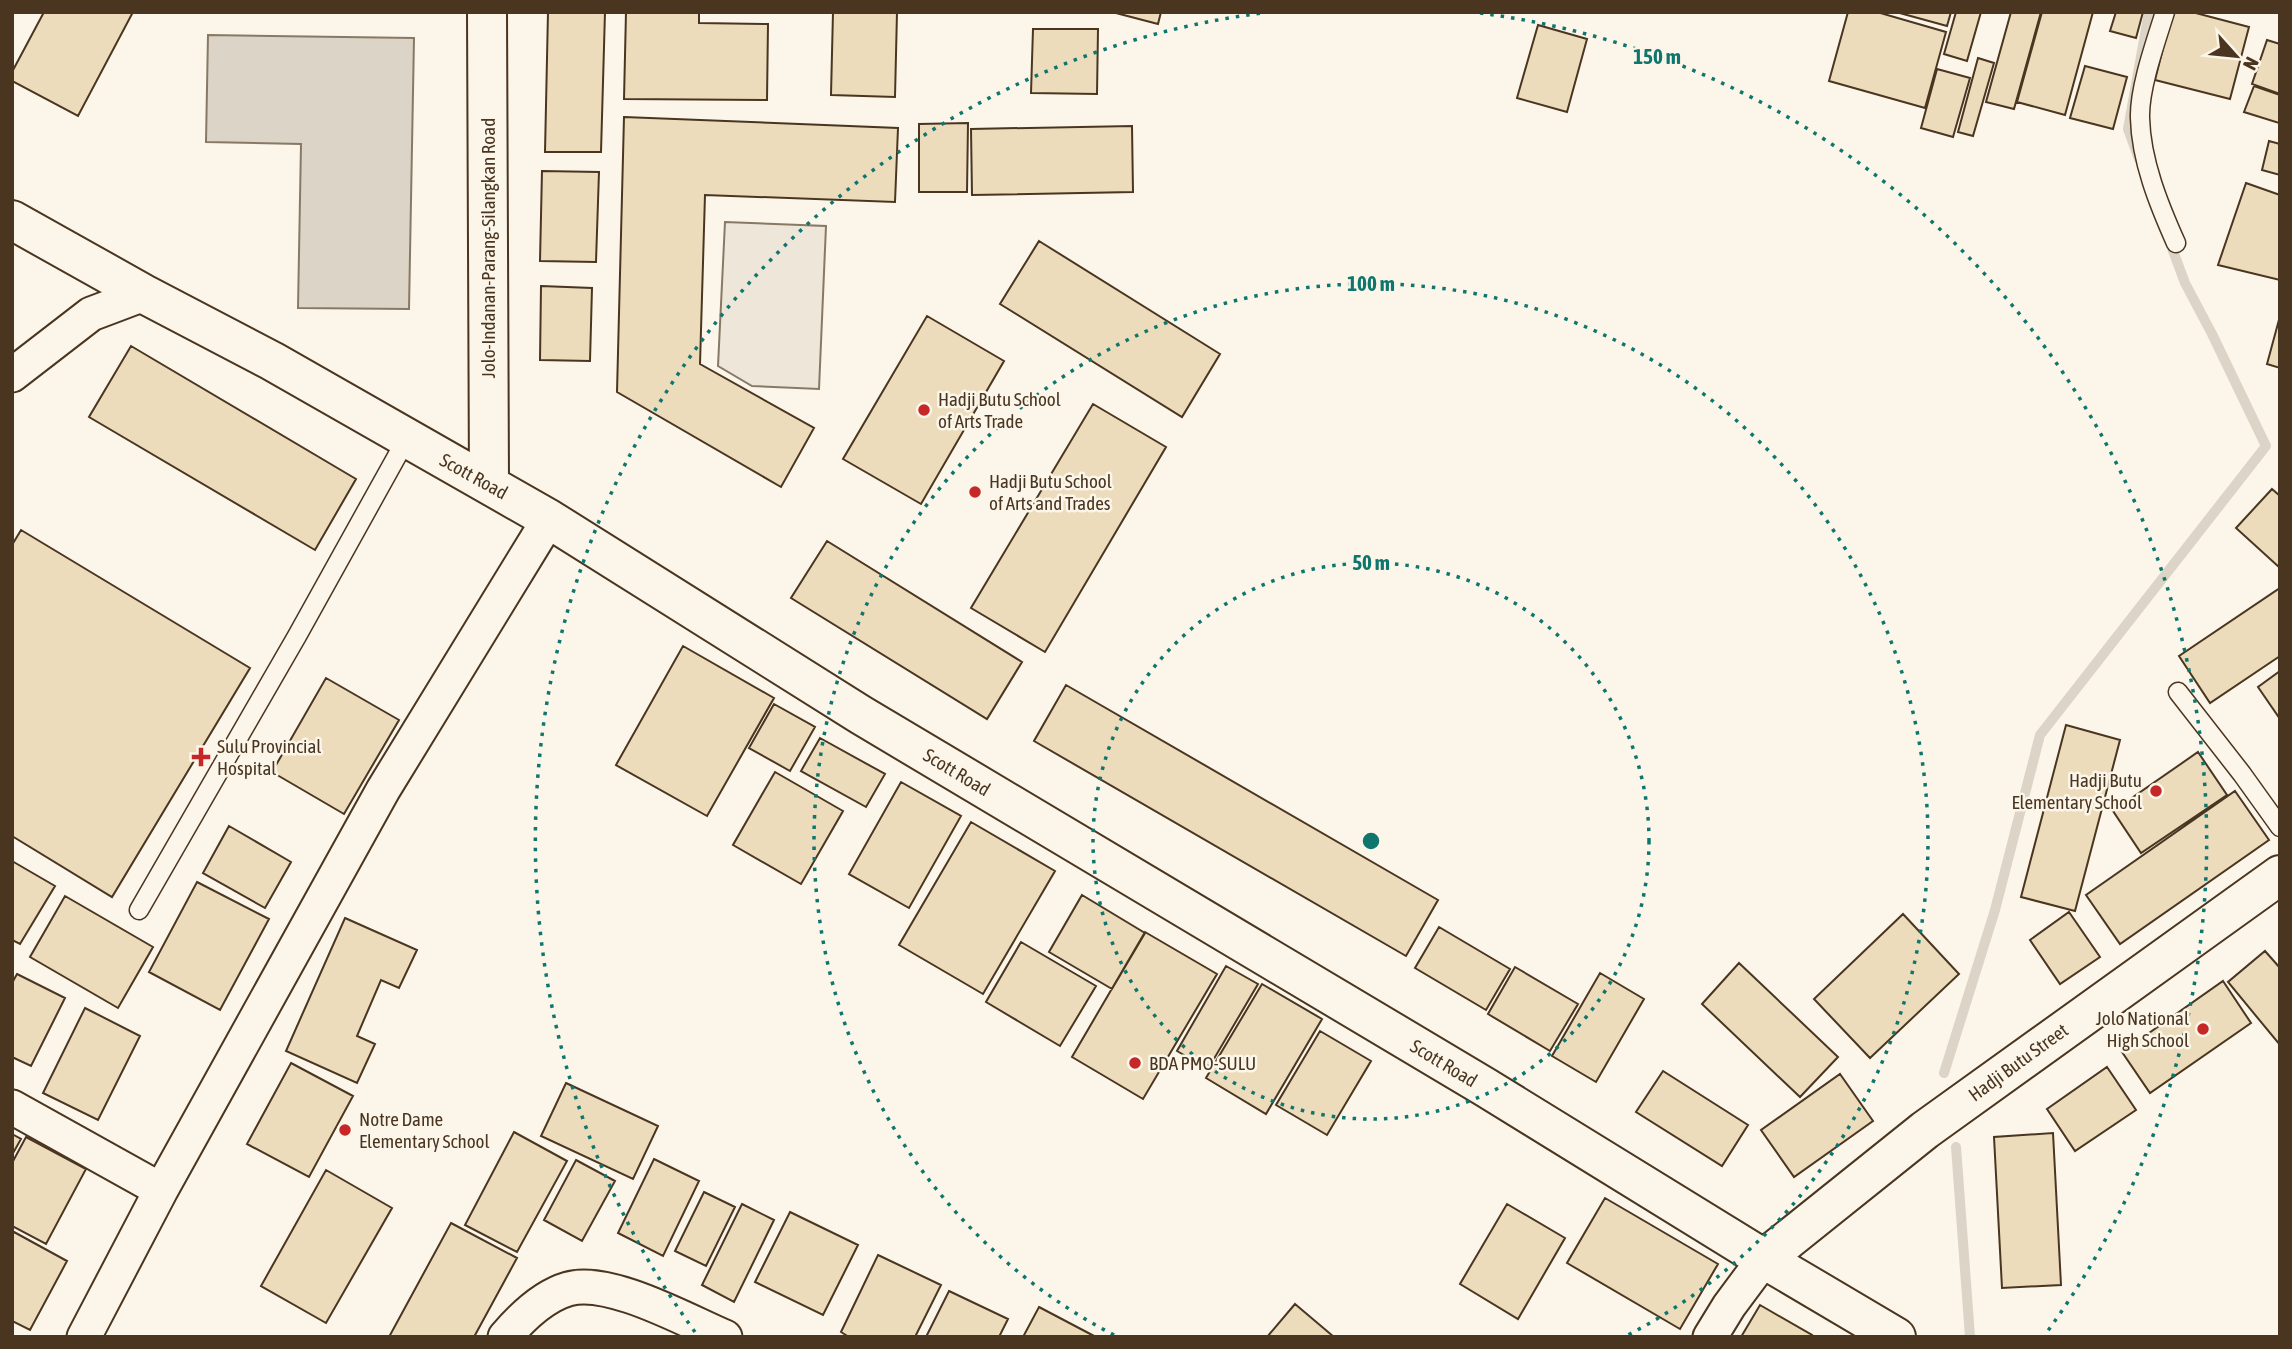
<svg xmlns="http://www.w3.org/2000/svg" width="2292" height="1349" font-family="'Asap Condensed',sans-serif">
	<style>
		.green { fill: #ede6d9; stroke: #887966; stroke-width: 2 }
		.water { fill: #dcd4c6; stroke: #887966; stroke-width: 2 }
		.lines { fill: none; stroke-linecap: round; stroke-linejoin: round }
		.stream { stroke: #dcd4c6; stroke-width: 10 }
		.building { fill: #ecdcbc; stroke: #4a3520; stroke-width: 2 }
		.service-casing { stroke: #4a3520; stroke-width: 21 }
		.minor-casing { stroke: #4a3520; stroke-width: 37 }
		.tertiary-casing { stroke: #4a3520; stroke-width: 42 }
		.service { stroke: #fbf6e9; stroke-width: 18 }
		.minor { stroke: #fbf6e9; stroke-width: 33 }
		.tertiary { stroke: #fbf6e9; stroke-width: 38 }
		.ring { fill: none; stroke: #0f766e; stroke-width: 3.5; stroke-dasharray: 3.5 7 }
		.poi-dot { fill: #c62828; stroke: #fbf6e9; stroke-width: 2.5 }
		.labels { text-anchor: middle; dominant-baseline: central; stroke-width: 5; stroke-linejoin: round; paint-order: stroke }
		.street-label { font-size: 19px; fill: #4a3520; stroke: #fbf6e9 }
		.poi-label { font-size: 19px; fill: #4a3520; stroke: #fbf6e9; text-anchor: start }
		.centre { fill: #0f766e; stroke: #fbf6e9; stroke-width: 3.5 }
		.ring-label { font-size: 21px; text-anchor: middle; font-weight: bold; fill: #0f766e; stroke: #fbf6e9; stroke-width: 5; stroke-linejoin: round; paint-order: stroke }
	</style>
	<rect width="100%" height="100%" fill="#fbf6e9"/>
	<!-- green -->
	<path class="green" d="M725,222L826,226L819,389L752,386L718,366Z"/>
	<!-- water -->
	<path class="water" d="M208,35L414,38L409,309L298,308L301,144L206,142Z"/>
	<g class="lines">
		<!-- stream -->
		<path class="stream" d="M2139,159L2128,129L2149,12
			M1944,1073L1995,910L2040,735L2266,446L2212,334L2185,283L2169,240
			M1956,1147L1970,1337"/>
	</g>
	<!-- building -->
	<path class="building" d="M44,12H133L78,116L12,81V72Z
		M548,12H605L601,152H545Z
		M626,12H699V23L768,24L767,100L624,99Z
		M833,12H897L895,97L831,95Z
		M1112,12H1161L1158,24Z
		M1848,12H1877L1946,32L1925,108L1829,81Z
		M1896,12H1951L1947,26Z
		M1956,12H1981L1967,61L1944,54Z
		M2011,12H2041L2014,109L1986,102Z
		M2042,12H2093L2065,115L2017,102Z
		M2116,12H2143L2136,38L2110,31Z
		M2172,12H2192L2249,27L2230,99L2155,80Z
		M1538,25L1587,39L1567,112L1517,98Z
		M1033,29H1098L1097,94L1031,93Z
		M2267,40L2280,44V94L2252,84Z
		M1978,58L1994,63L1973,136L1958,132Z
		M2085,66L2127,77L2113,129L2070,118Z
		M1937,69L1970,78L1953,137L1921,128Z
		M2254,86L2280,95L2279,123L2244,112Z
		M624,117L898,128L895,202L705,195L700,364L814,428L781,487L617,392Z
		M968,123L967,192H919V124Z
		M1132,126L1133,192L972,195L971,129Z
		M2269,141L2280,144V175L2262,170Z
		M542,171L599,172L596,262L540,261Z
		M2246,183L2280,195V280L2218,265Z
		M1039,241L1220,354L1182,417L1000,304Z
		M541,286L592,288L590,361L540,360Z
		M927,316L1004,361L921,504L843,459Z
		M2280,316V368L2267,364Z
		M131,346L356,479L315,550L89,417Z
		M1093,404L1166,447L1045,652L971,608Z
		M2272,489L2280,496V568L2236,528Z
		M21,530L250,668L112,897L12,836V545Z
		M827,541L1022,662L987,719L791,598Z
		M2280,588V656L2210,703L2179,656Z
		M683,646L774,698L707,816L616,765Z
		M2280,671V719L2258,687Z
		M326,678L399,720L344,814L272,772Z
		M1066,685L1438,900L1406,956L1034,741Z
		M774,704L815,727L790,771L749,748Z
		M2066,725L2120,740L2075,911L2021,897Z
		M820,738L885,774L866,807L801,771Z
		M2198,752L2227,795L2141,853L2113,811Z
		M775,772L843,811L801,884L733,845Z
		M901,782L961,816L909,908L849,874Z
		M2235,791L2269,840L2120,944L2086,895Z
		M971,822L1055,871L983,994L899,945Z
		M229,826L291,862L265,908L203,873Z
		M12,861L55,886L20,944L12,940Z
		M197,882L269,919L220,1010L149,972Z
		M1082,895L1145,933L1112,989L1049,952Z
		M65,896L153,947L118,1008L30,957Z
		M2069,912L2100,957L2060,984L2030,940Z
		M1903,914L1959,974L1870,1058L1814,999Z
		M345,918L417,950L399,988L381,980L357,1036L375,1044L357,1083L286,1051Z
		M1439,927L1510,969L1486,1010L1415,968Z
		M1145,932L1217,974L1143,1099L1072,1057Z
		M1021,942L1096,986L1060,1046L986,1002Z
		M2265,951L2280,968V1045L2228,982Z
		M1739,963L1838,1057L1800,1097L1702,1004Z
		M1226,966L1258,984L1208,1069L1177,1051Z
		M1515,967L1578,1004L1550,1051L1488,1014Z
		M1600,973L1644,999L1596,1082L1552,1056Z
		M17,974L65,998L31,1066L12,1057V983Z
		M2223,981L2251,1023L2150,1093L2122,1052Z
		M1262,984L1322,1019L1266,1114L1206,1078Z
		M85,1008L140,1036L98,1120L43,1093Z
		M1320,1031L1371,1061L1327,1135L1276,1105Z
		M291,1063L353,1096L309,1177L247,1144Z
		M2107,1067L2136,1110L2075,1151L2047,1109Z
		M1663,1071L1748,1125L1722,1166L1636,1112Z
		M1840,1074L1873,1121L1794,1177L1761,1130Z
		M566,1083L658,1126L633,1179L541,1136Z
		M514,1132L567,1161L517,1252L465,1225Z
		M2053,1133L2061,1285L2002,1288L1994,1137Z
		M12,1134L21,1139L12,1155Z
		M26,1137L86,1169L46,1244L12,1226V1163Z
		M654,1159L699,1181L663,1256L618,1233Z
		M576,1160L615,1181L582,1241L544,1220Z
		M326,1170L392,1208L326,1323L261,1286Z
		M704,1192L735,1207L706,1266L675,1251Z
		M1605,1198L1718,1264L1680,1329L1567,1263Z
		M742,1204L774,1220L734,1302L702,1285Z
		M1507,1204L1565,1238L1518,1319L1460,1284Z
		M790,1212L858,1245L823,1315L755,1282Z
		M451,1223L517,1258L474,1337H389Z
		M14,1232L67,1261L30,1330L12,1321V1236Z
		M878,1255L941,1285L915,1337H849L841,1332Z
		M949,1291L1008,1319L999,1337H926Z
		M1295,1304L1334,1337H1267Z
		M1760,1305L1812,1335L1811,1337H1741Z
		M1039,1307L1096,1337H1023Z"/>
	<g class="lines">
		<!-- service casing -->
		<g class="service-casing">
			<path id="service" d="M2165,12C2156,41 2139,88 2140,118C2141,161 2159,205 2176,243
				M2178,692L2242,774L2280,827
				M139,910L297,636L407,438"/>
		</g>
		<!-- minor casing -->
		<g class="minor-casing">
			<path id="minor" d="M12,375L91,314L144,294
				M12,1107L161,1190
				M84,1337L161,1190L383,790L549,519
				M505,1337C521,1318 544,1296 568,1289C609,1277 687,1321 725,1337
				M1710,1337L1729,1306L1764,1259"/>
		</g>
		<!-- tertiary casing -->
		<g class="tertiary-casing">
			<path id="tertiary" d="M487,12L489,483
				M12,220L144,294L272,361L549,519L861,715L1485,1087L1764,1259L1896,1337
				M1764,1259L1925,1130L2280,875"/>
		</g>
		<!-- service -->
		<use href="#service" class="service"/>
		<!-- minor -->
		<use href="#minor" class="minor"/>
		<!-- tertiary -->
		<use href="#tertiary" class="tertiary"/>
	</g>
	<!-- distance rings -->
	<g class="ring">
		<circle cx="1371" cy="841" r="278"/>
		<path d="M1114 1335A557 557 0 1 1 1628 1335"/>
		<path d="M695 1332A835 835 0 0 1 1262 13M1480 13A835 835 0 0 1 2047 1332"/>
	</g>
	<!-- markers -->
	<g class="poi-dot">
		<circle cx="924" cy="410" r="7"/>
		<circle cx="975" cy="492" r="7"/>
		<path d="M197.5 746.5h7v7h7v7h-7v7h-7v-7h-7v-7h7z"/>
		<circle cx="2156" cy="791" r="7"/>
		<circle cx="2203" cy="1029" r="7"/>
		<circle cx="1135" cy="1063" r="7"/>
		<circle cx="345" cy="1130" r="7"/>
	</g>
	<g class="labels">
		<!-- street labels -->
		<g class="street-label">
			<text transform="translate(488 248) rotate(-90)">Jolo-Indanan-Parang-Silangkan Road</text>
			<text transform="translate(474 476) rotate(29)">Scott Road</text>
			<text transform="translate(957 772) rotate(31)">Scott Road</text>
			<text transform="translate(2018 1062) rotate(-36)">Hadji Butu Street</text>
			<text transform="translate(1444 1063) rotate(31)">Scott Road</text>
		</g>
		<!-- poi labels -->
		<g class="poi-label">
			<text x="938" y="399">Hadji Butu School<tspan x="938" dy="22">of Arts Trade</tspan></text>
			<text x="989" y="481">Hadji Butu School<tspan x="989" dy="22">of Arts and Trades</tspan></text>
			<text x="217" y="746">Sulu Provincial<tspan x="217" dy="22">Hospital</tspan></text>
			<text x="2142" y="780" text-anchor="end">Hadji Butu<tspan x="2142" dy="22">Elementary School</tspan></text>
			<text x="2189" y="1018" text-anchor="end">Jolo National<tspan x="2189" dy="22">High School</tspan></text>
			<text x="1149" y="1063">BDA PMO-SULU</text>
			<text x="359" y="1119">Notre Dame<tspan x="359" dy="22">Elementary School</tspan></text>
		</g>
	</g>
	<circle cx="1371" cy="841" r="10" class="centre"/>
	<g class="ring-label">
		<text x="1657" y="64">150 m</text>
		<text x="1371" y="291">100 m</text>
		<text x="1371" y="570">50 m</text>
	</g>
	<!-- border -->
	<rect width="2292" height="1349" fill="none" stroke="#4a3520" stroke-width="28"/>
	<!-- north arrow -->
	<g transform="translate(2236 56) rotate(117)" stroke="#fbf6e9" stroke-width="5" paint-order="stroke">
	<path d="M0-5L12 26L0 18L-12 26Z" fill="#4a3520"/>
	<text y="-10" font-size="19" font-weight="bold" text-anchor="middle" fill="#4a3520">N</text>
	</g>
</svg>
